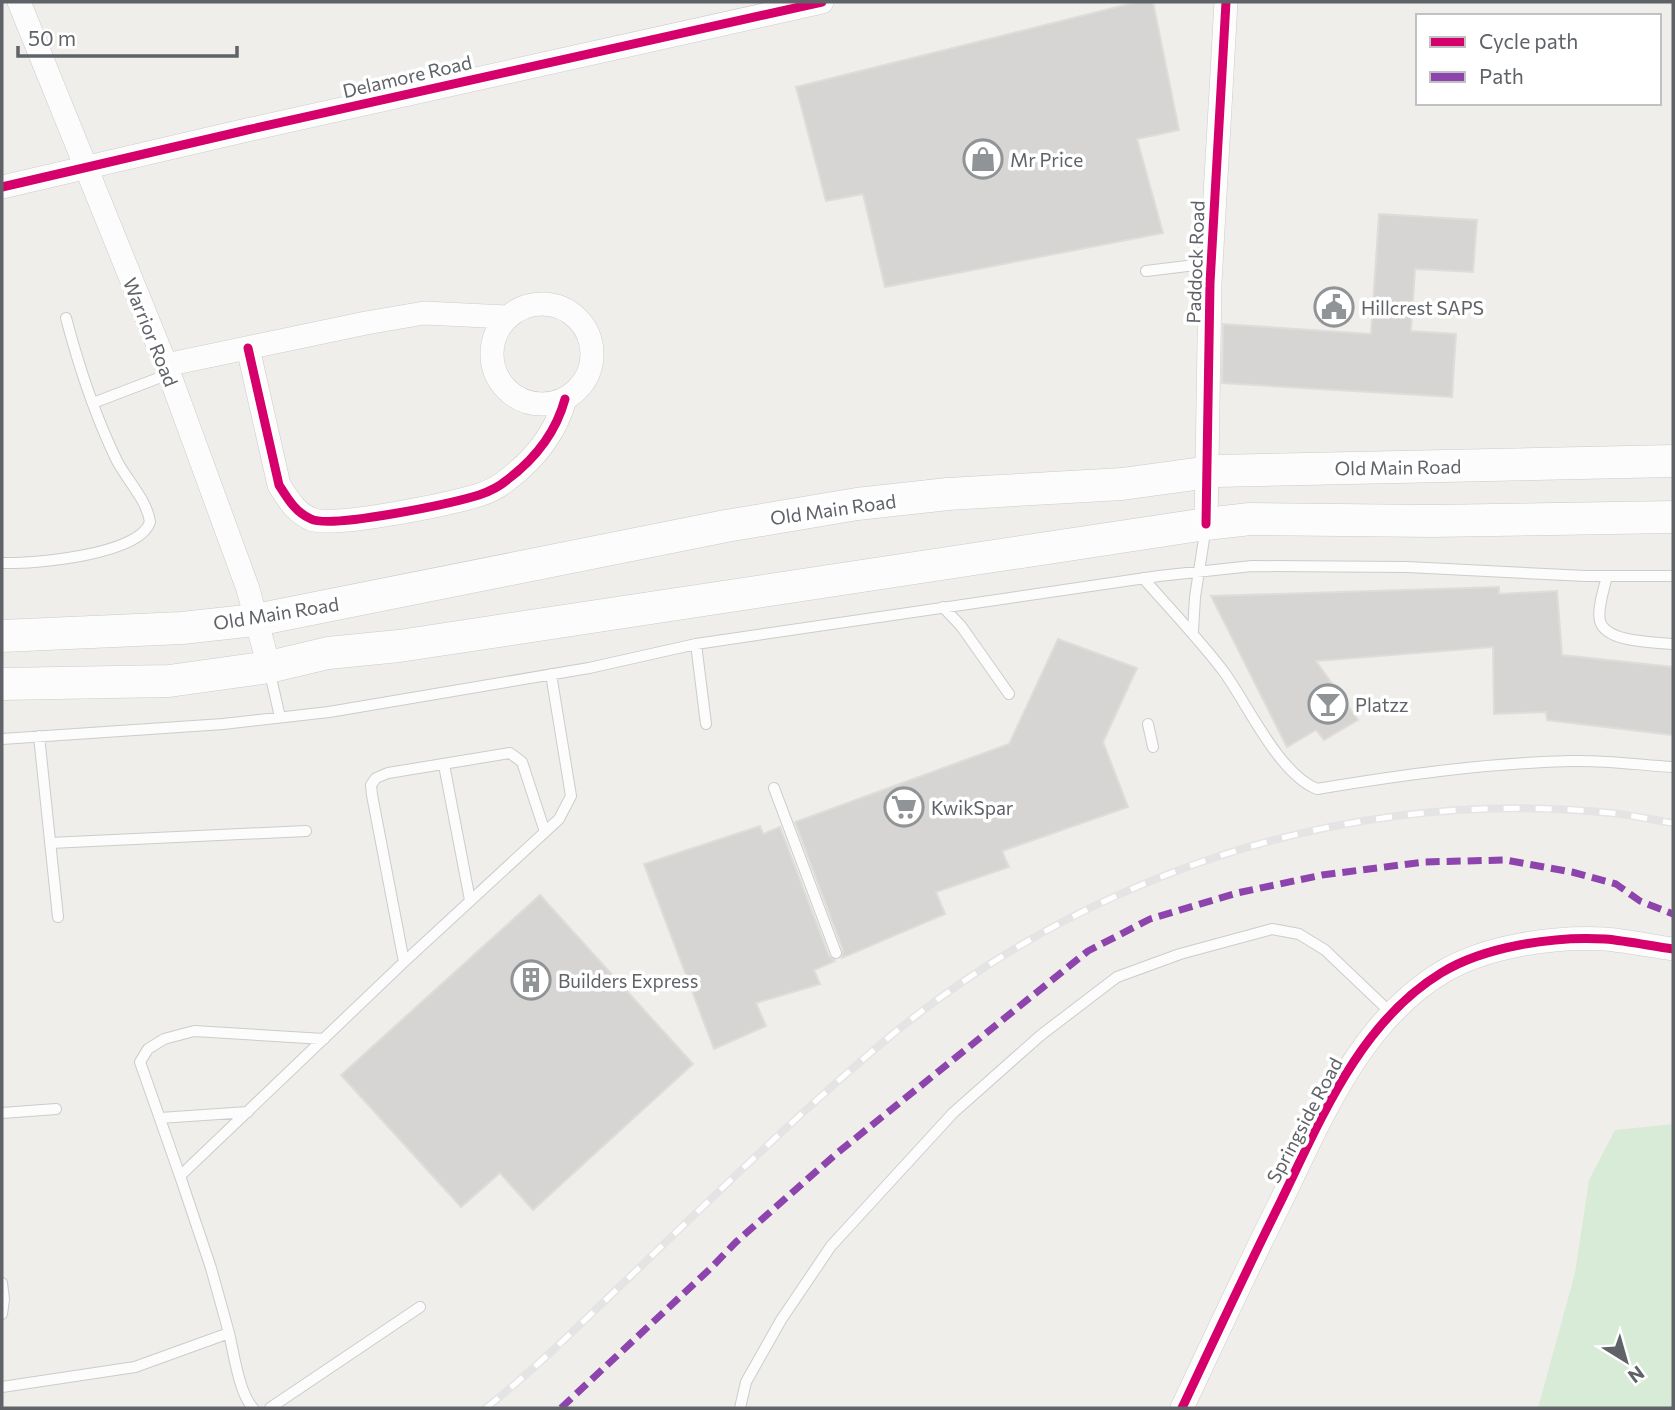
<svg xmlns="http://www.w3.org/2000/svg" width="1675" height="1410" font-family="Commissioner,sans-serif">
	<style>
		.green { fill: #d8ebd6 }
		.building { fill: #d6d5d3; stroke: #deddd9; stroke-width: 2 }
		.lines { fill: none; stroke-linecap: round; stroke-linejoin: round }
		.service-casing { stroke: #cbcccc; stroke-width: 12 }
		.minor-casing { stroke: #cbcccc; stroke-width: 24 }
		.secondary-casing { stroke: #cacacb; stroke-width: 33 }
		.service { stroke: #fdfcfc; stroke-width: 10 }
		.minor { stroke: #fdfcfc; stroke-width: 23 }
		.secondary { stroke: #fdfcfc; stroke-width: 32 }
		.rail-casing { stroke: #e4e4e4; stroke-width: 8 }
		.rail { stroke: #fff; stroke-width: 5; stroke-dasharray: 16; stroke-linecap: butt }
		.quiet { stroke: #8e44ad; stroke-width: 7; stroke-dasharray: 14 7; stroke-linecap: butt }
		.cycleway-casing { stroke: #fff; stroke-width: 13 }
		.cycleway { stroke: #d6006c; stroke-width: 9 }
		.labels { text-anchor: middle; dominant-baseline: central; stroke-width: 7; stroke-linejoin: round; paint-order: stroke }
		.street-label { font-size: 19px; fill: #5f6368; stroke: #fff }
		.poi-label { font-size: 19px; fill: #5f6368; stroke: #fff; text-anchor: start }
	</style>
	<rect width="100%" height="100%" fill="#efeeea"/>
	<!-- green -->
	<path class="green" d="M1673,1124V1408H1538L1575,1273L1589,1180L1615,1130Z"/>
	<!-- building -->
	<path class="building" d="M1137,2H1153L1179,130L1137,139L1163,233L885,287L863,194L826,201L796,87Z
		M1379,214L1477,220L1473,272L1415,269L1411,331L1456,334L1452,397L1222,383L1223,324L1371,334Z
		M1499,587V594L1557,591L1562,655L1673,667V735L1547,720L1546,712L1494,714L1493,647L1316,661L1358,720L1324,740L1316,730L1287,747L1211,596Z
		M1058,639L1137,668L1103,742L1128,807L1002,851L1009,867L936,892L945,914L842,958L843,950L795,822L1009,744Z
		M760,826L763,834L780,827L829,956L835,961L814,970L820,984L756,1003L766,1026L714,1049L644,864Z
		M540,895L693,1064L533,1210L500,1173L461,1207L341,1075Z"/>
	<g class="lines">
		<!-- service casing -->
		<g class="service-casing">
			<path id="service" d="M1146,271L1212,263
				M93,403L169,374
				M2,563C33,564 140,555 150,522C147,500 127,480 117,461C95,416 79,367 66,318
				M1607,576C1604,589 1597,609 1600,621C1606,643 1655,642 1673,644
				M1143,578C1171,610 1199,639 1224,672C1248,705 1279,774 1317,789C1401,775 1486,763 1572,761C1605,760 1640,765 1673,767
				M943,607L961,626L1009,694
				M1193,631L1195,597L1206,526
				M696,644L706,724
				M269,669L280,717
				M1148,724L1153,747
				M39,736L58,917
				M2,739L223,724L329,712L589,668L696,644L1159,576L1252,566L1407,567L1586,576H1673
				M444,765L470,900
				M774,788L836,953
				M50,843L306,831
				M404,962L372,795L371,785L376,778L388,773L510,753L522,762L545,832
				M2,1113L56,1109
				M160,1118L248,1112
				M180,1176L140,1062L148,1049L164,1039L194,1031L324,1039
				M2,1283L4,1299L2,1314
				M229,1333C234,1354 239,1393 253,1408
				M2,1387L135,1367L229,1333L211,1268L180,1176L404,962L559,819L571,796L551,674
				M270,1408L420,1307
				M740,1408L746,1382L781,1320L831,1246L953,1113L1041,1035L1117,977L1180,954L1272,929L1299,934L1325,950L1391,1013"/>
		</g>
		<!-- minor casing -->
		<g class="minor-casing">
			<path id="minor" d="M19,2L166,365L248,589L269,667
				M2,187L247,130L822,2
				M492 354a50 50 0 1 1 100 0a50 50 0 1 1-100 0Z
				M248,348L279,485C288,499 295,512 311,519C332,529 453,503 479,495C488,492 500,486 507,480C535,459 556,432 565,399
				M166,365L366,323L424,313L507,317
				M1206,524L1210,283L1226,2
				M1182,1408C1214,1340 1246,1271 1280,1203C1320,1121 1359,1023 1441,973C1485,946 1555,936 1605,939C1628,941 1651,946 1673,949"/>
		</g>
		<!-- secondary casing -->
		<g class="secondary-casing">
			<path id="secondary" d="M2,636L182,628L256,620L726,526L857,504L948,494L1122,484L1217,471L1673,461
				M2,684L169,681L269,667L328,653L399,646L1206,524L1250,519L1431,521L1673,517"/>
		</g>
		<!-- service -->
		<use href="#service" class="service"/>
		<!-- minor -->
		<use href="#minor" class="minor"/>
		<!-- secondary -->
		<use href="#secondary" class="secondary"/>
		<!-- rail casing -->
		<g class="rail-casing">
			<path id="rail" d="M486,1408C541,1364 590,1315 640,1267C717,1193 794,1118 875,1049C1077,876 1346,786 1611,813C1632,815 1653,820 1673,823"/>
		</g>
		<!-- rail -->
		<use href="#rail" class="rail"/>
		<!-- quiet -->
		<path class="quiet" d="M561,1408L711,1268L736,1242L836,1154L1088,951L1150,919L1237,893L1322,875L1424,862L1505,860L1572,872L1616,884L1640,901L1673,914"/>
		<!-- cycleway casing -->
		<g class="cycleway-casing">
			<path id="cycleway" d="M2,187L247,130L822,2
				M248,348L279,485C288,499 295,512 311,519C332,529 453,503 479,495C488,492 500,486 507,480C535,459 556,432 565,399
				M1206,524L1210,283L1226,2
				M1182,1408C1214,1340 1246,1271 1280,1203C1320,1121 1359,1023 1441,973C1485,946 1555,936 1605,939C1628,941 1651,946 1673,949"/>
		</g>
		<!-- cycleway -->
		<use href="#cycleway" class="cycleway"/>
	</g>
	<!-- icons -->
	<defs>
		<g id="shop-ring" transform="scale(2.0125)"><circle r="9.5" fill="#fff" stroke="#919496" stroke-width="1.5"/><path d="M-5-2.5h2.3a2.7 3.5 0 0 1 5.4 0H5L5.5 6h-11ZM-1.5-2.5h3a1.5 2.3 0 0 0-3 0Z" fill="#919496"/></g>
		<g id="civic-ring" transform="scale(2.0125)"><circle r="9.5" fill="#fff" stroke="#919496" stroke-width="1.5"/><path d="M-.6-6.5H3V-4.5H.6V-3L4-1V1h2V6H-6V1h2V-1L-.6-3ZM-1.2 2.5V6h2.4V2.5Z" fill="#919496"/></g>
		<g id="bar-ring" transform="scale(2.0125)"><circle r="9.5" fill="#fff" stroke="#919496" stroke-width="1.5"/><path d="M-6-5H6L.8 .8V4.5H3.5V6h-7V4.5H-.8V.8Z" fill="#919496"/></g>
		<g id="supermarket-ring" transform="scale(2.0125)"><circle r="9.5" fill="#fff" stroke="#919496" stroke-width="1.5"/><path d="M-6-5.5h2.5l.6 2H6L4.5 2H-2.5L-4.4-4H-6ZM-1.5 3.2a1.3 1.3 0 1 0 .1 0ZM3 3.2a1.3 1.3 0 1 0 .1 0Z" fill="#919496"/></g>
		<g id="building-ring" transform="scale(2.0125)"><circle r="9.5" fill="#fff" stroke="#919496" stroke-width="1.5"/><path d="M-4-6H4V6H1V3H-1V6H-4ZM-2.5-4.3h1.7v1.8h-1.7ZM.8-4.3h1.7v1.8H.8ZM-2.5-1h1.7V.8h-1.7ZM.8-1h1.7V.8H.8Z" fill="#919496"/></g>
	</defs>
	<g fill-rule="evenodd">
		<use href="#shop-ring" x="983" y="159"/>
		<use href="#civic-ring" x="1334" y="307"/>
		<use href="#bar-ring" x="1328" y="704"/>
		<use href="#supermarket-ring" x="904" y="807"/>
		<use href="#building-ring" x="531" y="980"/>
	</g>
	<g class="labels">
		<!-- street labels -->
		<g class="street-label">
			<text transform="translate(407 76) rotate(-13)">Delamore Road</text>
			<text transform="translate(1195 262) rotate(-88)">Paddock Road</text>
			<text transform="translate(151 332) rotate(68)">Warrior Road</text>
			<text transform="translate(1398 467) rotate(-1)">Old Main Road</text>
			<text transform="translate(833 509) rotate(-8)">Old Main Road</text>
			<text transform="translate(276 613) rotate(-9)">Old Main Road</text>
			<text transform="translate(1304 1120) rotate(-62)">Springside Road</text>
		</g>
		<!-- poi labels -->
		<g class="poi-label">
			<text x="1010" y="159">Mr Price</text>
			<text x="1361" y="307">Hillcrest SAPS</text>
			<text x="1355" y="704">Platzz</text>
			<text x="931" y="807">KwikSpar</text>
			<text x="558" y="980">Builders Express</text>
		</g>
	</g>
	<!-- border -->
	<rect width="1675" height="1410" fill="none" stroke="#5f6368" stroke-width="7"/>
	<!-- legend -->
	<rect x="1416" y="14" width="245" height="91" fill="#ffffff" stroke="#bfc1c3" stroke-width="2"/>
	<rect x="1430" y="37" width="35" height="10" fill="#d6006c" stroke="#bfc1c3" stroke-width="2"/>
	<text x="1479" y="49" font-size="21" fill="#5f6368">Cycle path</text>
	<rect x="1430" y="72" width="35" height="10" fill="#8e44ad" stroke="#bfc1c3" stroke-width="2"/>
	<text x="1479" y="84" font-size="21" fill="#5f6368">Path</text>
	<!-- north arrow -->
	<g transform="translate(1626 1361) rotate(143)" stroke="#ffffff" stroke-width="5" paint-order="stroke">
	<path d="M0-5L12 26L0 18L-12 26Z" fill="#5f6368"/>
	<text y="-10" font-size="19" font-weight="bold" text-anchor="middle" fill="#5f6368">N</text>
	</g>
	<!-- scale -->
	<path d="M18 46v10h219v-10" fill="none" stroke="#5f6368" stroke-width="3.5"/>
	<text x="28" y="46" font-size="21" fill="#5f6368" stroke="#ffffff" stroke-width="5" paint-order="stroke">50 m</text>
</svg>
